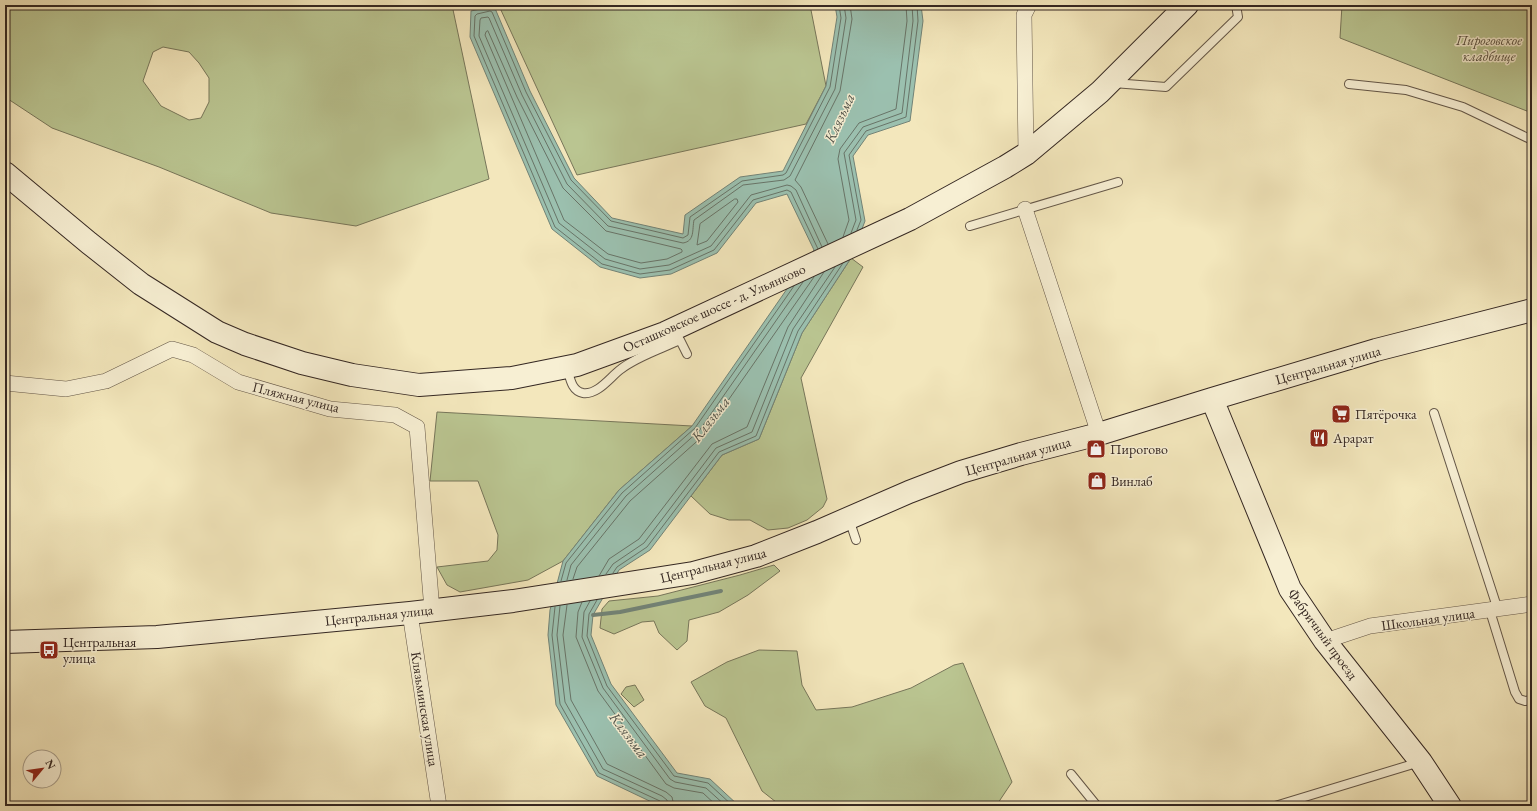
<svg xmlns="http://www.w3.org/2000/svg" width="1537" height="811" font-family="'EB Garamond',serif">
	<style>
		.green { fill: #bac591; stroke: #77765a; fill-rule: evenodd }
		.water { fill: #9bc0af; stroke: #728377 }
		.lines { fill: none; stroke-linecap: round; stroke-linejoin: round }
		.shore { stroke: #687468; stroke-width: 1 }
		.stream { stroke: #728377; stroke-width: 4 }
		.lane-casing { stroke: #645748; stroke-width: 10 }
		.street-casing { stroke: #645748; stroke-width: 16 }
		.secondary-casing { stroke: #342722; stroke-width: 24 }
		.lane { stroke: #f7efd3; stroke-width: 8 }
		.street { stroke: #f7efd3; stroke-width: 15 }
		.secondary { stroke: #f7efd3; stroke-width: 22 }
		.labels { text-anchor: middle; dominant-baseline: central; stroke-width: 3; stroke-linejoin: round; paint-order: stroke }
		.park-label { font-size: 14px; font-style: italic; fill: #564e3e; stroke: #f7efd3 }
		.street-label { font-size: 14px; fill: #342722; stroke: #f7efd3 }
		.poi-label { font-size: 14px; fill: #342722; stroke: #f7efd3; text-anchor: start }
		.water-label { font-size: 15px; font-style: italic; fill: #53554c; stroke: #f7efd3 }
	</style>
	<rect width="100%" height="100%" fill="#f3e7bc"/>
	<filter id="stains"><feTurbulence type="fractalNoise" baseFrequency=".005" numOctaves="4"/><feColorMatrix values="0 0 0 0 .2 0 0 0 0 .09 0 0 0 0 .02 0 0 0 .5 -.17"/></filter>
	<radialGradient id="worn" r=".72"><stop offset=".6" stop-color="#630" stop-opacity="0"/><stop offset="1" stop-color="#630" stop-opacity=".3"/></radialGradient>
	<!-- green -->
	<path class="green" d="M5,5H452L489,179L356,226L271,213L159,167L52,128L5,97ZM163,47L189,52L199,63L209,78V102L201,118L189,120L161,106L143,81L153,52Z
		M500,5H810L826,86L806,124L577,175L500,8Z
		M1342,5H1532V113L1340,38Z
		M851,258L863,267L801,378L827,499L823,507L807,520L788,528L768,530L750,520H729L710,514L691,496L722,455L759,439L802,333Z
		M437,412L692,426L619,490L563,561L528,580L460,592L447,585L437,567L488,561L497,550L498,535L478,481H430Z
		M774,565L780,571L748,595L719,612L689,620L687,641L677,650L659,633L654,621L642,622L614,634L600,628L602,609L609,601L658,596L740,575Z
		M759,650L797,651L802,685L816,710L852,707L911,688L954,665L963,663L1012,782L996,806H781L762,791L726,718L705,706L691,682L727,662Z
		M635,685L644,700L634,707L621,694L626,687Z"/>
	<!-- water -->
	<path class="water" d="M835,5H921L923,21L910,121L868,135L853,156L865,221L851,258L802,333L759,439L722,455L650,550L619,570L593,615L591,635L611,684L677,773L710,779L739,806H660L597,776L556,705L548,635L550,610L563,561L619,490L692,426L814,250L787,194L756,203L717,253L671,274L640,278L600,267L552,229L470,37L471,11L494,6L530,91L574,178L612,218L683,234L685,215L740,177L783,171L826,86L837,17Z"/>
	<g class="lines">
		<!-- shore -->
		<path class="shore" d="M488,31L517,97L563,188L606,231L681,249L682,250V252L667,259L641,263L608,254L564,220L485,35L486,32Z
			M735,199H737L738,202L707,241L697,245L700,224Z
			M857,230L861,220L849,155L866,131L906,117L918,21L917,5
			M851,233L856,220L844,153L863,127L902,113L913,21L912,5
			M843,237L849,220L838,159L840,149L859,123L896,109L907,21L906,5
			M828,244L801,187L795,180L840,91L852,19L850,5
			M822,247L796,190L791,186L787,185L751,195L711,246L669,265L640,269L605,259L559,223L479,36L480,20L481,18L488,17L489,18L522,95L567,184L608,226L683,243C695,241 692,230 694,220L743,185L784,180L790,176L835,89L846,18L844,5
			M818,249L791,192L787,190L753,200L714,250L670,270L640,274L602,264L555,227L474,36L475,16L477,14L490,11L492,12L526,92L571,180L611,221L683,238L688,235L690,217L742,181L783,175L786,173L830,87L841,18L839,5
			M613,573L617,567L647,547L719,452L756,436L798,331L843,263
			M606,574L613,564L644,543L716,448L752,432L793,329L835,267
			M599,576L609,559L639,539L712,444L747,427L788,327L824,272
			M573,579L577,567L630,501L704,435L814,277
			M567,580L571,565L626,496L699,431L803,282
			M561,581L566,563L622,493L695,428L794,286
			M597,600L589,614L587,636L607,686L674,776L708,783L733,806
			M590,601L584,612L582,637L603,688L670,779L675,782L706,788L726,806
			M582,602L578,612L576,637L598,691L666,784L674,788L703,793L717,806
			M567,605L563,635L571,700L607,764L666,792L672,797L674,806
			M560,606L557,635L565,702L603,769L662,796L667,800L668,806
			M555,607L552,635L560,704L599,773L660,801L663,806"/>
		<!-- stream -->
		<path class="stream" d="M593,615L620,612L721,591"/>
		<!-- lane casing -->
		<g class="lane-casing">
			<path id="lane" d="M1113,83L1166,87L1238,17L1236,5
				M1349,84L1406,90L1463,107L1532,140
				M970,226L1118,182
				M567,368C570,377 571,391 583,393C598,395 610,377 621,369C638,356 661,349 680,340L687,354
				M1434,413L1498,610
				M849,519L856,540
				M1490,611L1515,692L1519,699L1525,701L1532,700
				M1071,774L1097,806
				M1275,806L1420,762"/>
		</g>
		<!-- street casing -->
		<g class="street-casing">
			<path id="street" d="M1026,154L1024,15L1029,5
				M1025,209L1099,434
				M5,383L66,389L106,381L172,349L193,355L238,382L330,409L395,415L417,427L432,610
				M410,613L439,806
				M1325,641L1370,626L1532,604"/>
		</g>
		<!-- secondary casing -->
		<g class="secondary-casing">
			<path id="secondary" d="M5,173L89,243L141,284L217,332L245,344L302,363L352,375L419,385L512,378L577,365L665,333L910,219L1005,167L1026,154L1100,92L1187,5
				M1212,399L1290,589L1325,641L1421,762L1450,806
				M5,642L157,637L410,613L513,601L693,573L756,556L817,532L909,492L961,472L1021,454L1099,434L1212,399L1376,350L1532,310"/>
		</g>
		<!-- lane -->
		<use href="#lane" class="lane"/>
		<!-- street -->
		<use href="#street" class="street"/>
		<!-- secondary -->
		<use href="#secondary" class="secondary"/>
	</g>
	<!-- icons -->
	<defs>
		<g id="supermarket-square" transform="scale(1)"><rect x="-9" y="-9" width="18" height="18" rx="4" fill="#8f2418" stroke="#f7efd3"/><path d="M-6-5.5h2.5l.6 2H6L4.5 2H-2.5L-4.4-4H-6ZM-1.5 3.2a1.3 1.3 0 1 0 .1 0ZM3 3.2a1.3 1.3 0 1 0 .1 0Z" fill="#fff"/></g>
		<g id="restaurant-square" transform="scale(1)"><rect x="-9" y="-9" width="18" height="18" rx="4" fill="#8f2418" stroke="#f7efd3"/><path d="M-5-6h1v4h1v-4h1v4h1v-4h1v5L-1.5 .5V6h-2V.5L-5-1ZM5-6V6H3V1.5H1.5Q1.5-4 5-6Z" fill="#fff"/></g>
		<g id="shop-square" transform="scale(1)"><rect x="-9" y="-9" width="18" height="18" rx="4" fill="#8f2418" stroke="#f7efd3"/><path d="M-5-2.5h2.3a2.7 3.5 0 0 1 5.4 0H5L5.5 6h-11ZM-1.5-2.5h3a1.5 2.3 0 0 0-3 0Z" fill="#fff"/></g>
		<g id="bus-square" transform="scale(1)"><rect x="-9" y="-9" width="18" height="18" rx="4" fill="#8f2418" stroke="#f7efd3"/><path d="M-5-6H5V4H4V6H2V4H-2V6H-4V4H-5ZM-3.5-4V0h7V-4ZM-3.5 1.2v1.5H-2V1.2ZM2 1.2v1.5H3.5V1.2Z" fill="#fff"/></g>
	</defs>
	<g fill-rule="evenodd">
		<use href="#supermarket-square" x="1341" y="414"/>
		<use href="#restaurant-square" x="1319" y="438"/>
		<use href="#shop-square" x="1096" y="449"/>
		<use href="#shop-square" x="1097" y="481"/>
		<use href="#bus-square" x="49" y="650"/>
	</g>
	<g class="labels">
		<!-- park labels -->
		<g class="park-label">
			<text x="1489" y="40">Пироговское<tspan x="1489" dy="16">кладбище</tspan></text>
		</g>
		<!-- street labels -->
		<g class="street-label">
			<text transform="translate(714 308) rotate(-24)">Осташковское шоссе - д. Ульянково</text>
			<text transform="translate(1328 365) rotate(-16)">Центральная улица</text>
			<text transform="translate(296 397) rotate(14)">Пляжная улица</text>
			<text transform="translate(1018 456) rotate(-16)">Центральная улица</text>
			<text transform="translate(713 565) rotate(-14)">Центральная улица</text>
			<text transform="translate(379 615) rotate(-6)">Центральная улица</text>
			<text transform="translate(1428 619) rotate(-8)">Школьная улица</text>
			<text transform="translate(1323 634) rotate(54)">Фабричный проезд</text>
			<text transform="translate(425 709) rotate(81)">Клязьминская улица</text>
		</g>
		<!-- poi labels -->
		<g class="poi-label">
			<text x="1355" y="414">Пятёрочка</text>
			<text x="1333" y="438">Арарат</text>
			<text x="1110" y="449">Пирогово</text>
			<text x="1111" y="481">Винлаб</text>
			<text x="63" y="642">Центральная<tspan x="63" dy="16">улица</tspan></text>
		</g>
		<!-- water labels -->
		<g class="water-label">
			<text transform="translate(839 118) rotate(-65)">Клязьма</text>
			<text transform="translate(710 419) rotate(-52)">Клязьма</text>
			<text transform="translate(629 735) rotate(53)">Клязьма</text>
		</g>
	</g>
	<!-- margin -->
	<rect width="1537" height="811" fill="none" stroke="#f3e7bc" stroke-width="20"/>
	<rect x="6" y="6" width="1525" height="799" fill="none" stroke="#342722" stroke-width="2"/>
	<rect x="10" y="10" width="1517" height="791" fill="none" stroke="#342722"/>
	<!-- north arrow -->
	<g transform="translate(42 769) rotate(61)"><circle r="19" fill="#f7efd3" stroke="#a99f8c"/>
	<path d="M0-3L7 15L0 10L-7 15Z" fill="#8f2418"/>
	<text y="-6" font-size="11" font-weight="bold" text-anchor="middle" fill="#342722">N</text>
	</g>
	<rect width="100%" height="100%" filter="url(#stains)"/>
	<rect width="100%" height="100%" fill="url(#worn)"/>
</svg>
